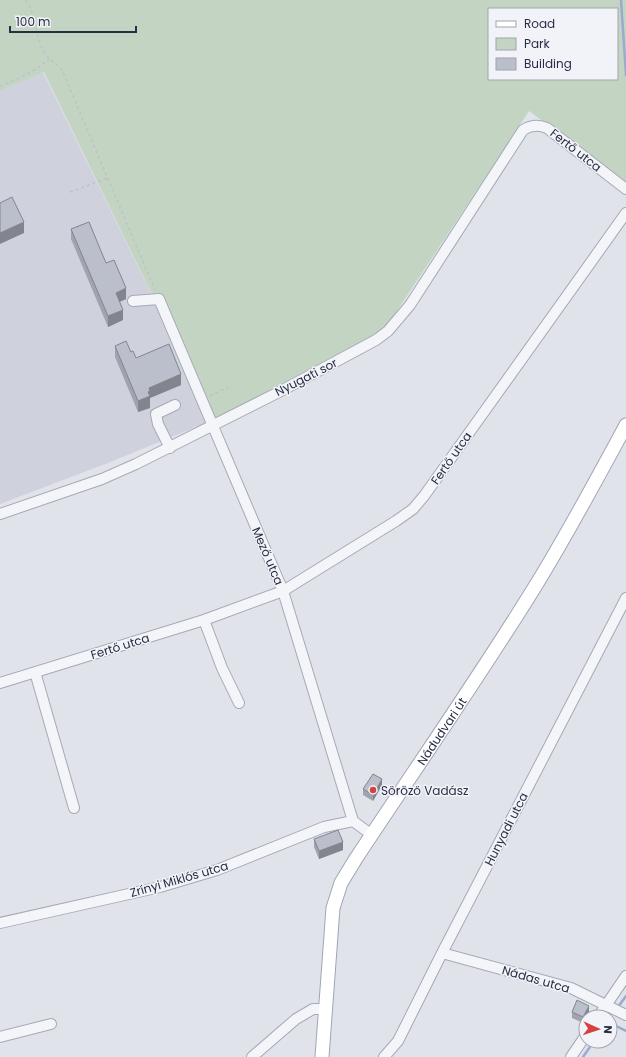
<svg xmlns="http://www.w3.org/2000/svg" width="626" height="1057" font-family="Poppins,sans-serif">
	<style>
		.built { fill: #cfd2dd }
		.green { fill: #c3d5c2; fill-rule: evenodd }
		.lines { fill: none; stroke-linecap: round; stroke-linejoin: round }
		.stream { stroke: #9aabcd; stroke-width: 2.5 }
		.minor-casing { stroke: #a6a9b5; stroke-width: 12 }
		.major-casing { stroke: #a0a5b7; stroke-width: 15 }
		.path { stroke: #bfc1ca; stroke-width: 1.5; stroke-dasharray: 3 3; stroke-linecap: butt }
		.minor { stroke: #f4f5f9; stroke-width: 10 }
		.major { stroke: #fff; stroke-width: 13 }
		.wall { fill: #a1a3af }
		.shaded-wall { fill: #83858e }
		.building { fill: #bbbecb; stroke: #83858e }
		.poi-dot { fill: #d6403f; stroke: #f1f3f8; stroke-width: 1.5 }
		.labels { text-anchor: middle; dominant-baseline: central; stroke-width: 3; stroke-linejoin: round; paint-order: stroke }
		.street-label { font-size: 12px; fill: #282e43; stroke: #f1f3f8 }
		.poi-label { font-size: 12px; fill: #282e43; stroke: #f1f3f8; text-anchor: start }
	</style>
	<rect width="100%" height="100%" fill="#e1e3eb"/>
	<!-- built -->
	<path class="built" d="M43,72L213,420L108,463L0,504V91Z"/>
	<!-- green -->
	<path class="green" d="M0,0H626V183L529,111L385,329L213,420L44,72L0,91ZM489,9H617V79H489Z"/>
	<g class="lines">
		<!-- stream -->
		<path class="stream" d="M621,0L626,75
			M618,1007L626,996
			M610,1023L626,1031
			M583,1057L594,1041"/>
		<!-- minor casing -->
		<g class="minor-casing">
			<path id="minor" d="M133,301L159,299L283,591L353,821
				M170,448L158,424L156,414L175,405
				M0,514L102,479L136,464L279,392L376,340L388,331L410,305L523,130C531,125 538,124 547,128L626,189
				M204,620L222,668L239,703
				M35,672L74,808
				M0,683L204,620L283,591L396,521L413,509L424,496L626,213
				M353,821L372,835
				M0,923L160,887L217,870L324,827L353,821
				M442,953L571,988L626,1015
				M598,1017L626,976
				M0,1037L51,1024
				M252,1057L296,1019L313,1009H325
				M384,1057L398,1041L442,953L626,598
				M571,1057L586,1035"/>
		</g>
		<!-- major casing -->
		<g class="major-casing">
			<g id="major">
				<path id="s1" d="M322,1057L333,908L341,883L355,860C415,769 478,679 536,585C568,533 597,479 626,425"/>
			</g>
		</g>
		<!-- path -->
		<path class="path" d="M26,0C36,15 35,34 43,50C48,60 56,63 62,70L155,290
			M0,86C17,79 35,72 49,59
			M70,192L108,178
			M210,396L228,387"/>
		<!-- minor -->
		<use href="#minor" class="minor"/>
		<!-- major -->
		<use href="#major" class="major"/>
	</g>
	<!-- wall -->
	<path class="wall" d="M71,229L106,263L126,299L120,302L123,320L108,327L71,239Z
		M115,346L131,352L136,358L181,385L150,398V408L138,412L115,357Z
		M382,785L373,801L363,795V789Z
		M314,839L343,850L319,859L314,847Z
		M572,1012H589L583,1023L572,1018Z"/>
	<!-- shaded-wall -->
	<path class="shaded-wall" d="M24,222V233L0,244V233Z
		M126,288V299L116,303V293Z
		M123,310V320L108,327V316Z
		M181,374V385L150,398V408L138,412V401L149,388Z
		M382,779V785L373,801V795Z
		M343,842V850L319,859V851Z
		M589,1006V1012L583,1023V1017Z"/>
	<!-- building -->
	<path class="building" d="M12,197L24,222L0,233V203Z
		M89,222L106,263L114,260L126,288L116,293L123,310L108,316L71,229Z
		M126,341L131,352L133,351L136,358L169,344L181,374L149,388L150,391L148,392L150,396L138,401L115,346Z
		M373,774L382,779L373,795L363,789Z
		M338,830L343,842L319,851L314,839Z
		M577,1000L589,1006L583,1017L572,1012Z"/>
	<!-- markers -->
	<circle class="poi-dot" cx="373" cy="790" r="4"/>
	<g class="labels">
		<!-- street labels -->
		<g class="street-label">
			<text transform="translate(576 150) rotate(38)">Fertő utca</text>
			<text transform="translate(306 377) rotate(-27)">Nyugati sor</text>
			<text transform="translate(451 458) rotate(-55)">Fertő utca</text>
			<text transform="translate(268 556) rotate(67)">Mező utca</text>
			<text transform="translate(120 646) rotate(-17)">Fertő utca</text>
			<text stroke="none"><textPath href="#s1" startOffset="358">Nádudvari út</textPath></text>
			<text transform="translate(506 829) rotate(-63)">Hunyadi utca</text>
			<text transform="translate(179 879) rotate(-16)">Zrínyi Miklós utca</text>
			<text transform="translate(536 979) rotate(16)">Nádas utca</text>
		</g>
		<!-- poi labels -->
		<g class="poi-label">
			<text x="381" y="790">Söröző Vadász</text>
		</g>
	</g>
	<!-- legend -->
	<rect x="488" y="8" width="130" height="72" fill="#f1f3f8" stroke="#a1a4b0"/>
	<rect x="496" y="21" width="20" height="6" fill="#ffffff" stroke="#a1a4b0"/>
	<text x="524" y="28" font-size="12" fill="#282e43">Road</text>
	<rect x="496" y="38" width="20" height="12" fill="#c3d5c2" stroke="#a1a4b0"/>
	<text x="524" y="48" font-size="12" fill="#282e43">Park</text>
	<rect x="496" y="58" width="20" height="12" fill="#bbbecb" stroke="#a1a4b0"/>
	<text x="524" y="68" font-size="12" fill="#282e43">Building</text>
	<!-- north arrow -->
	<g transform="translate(598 1029) rotate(93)"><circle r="19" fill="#f1f3f8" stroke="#a1a4b0"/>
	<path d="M0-3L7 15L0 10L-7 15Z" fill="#d6403f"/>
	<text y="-6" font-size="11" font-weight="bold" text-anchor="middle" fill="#282e43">N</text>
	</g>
	<!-- scale -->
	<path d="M10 26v6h126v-6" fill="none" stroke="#282e43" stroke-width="2"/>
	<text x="16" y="26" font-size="12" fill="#282e43" stroke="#f1f3f8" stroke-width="3" paint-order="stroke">100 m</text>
</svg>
